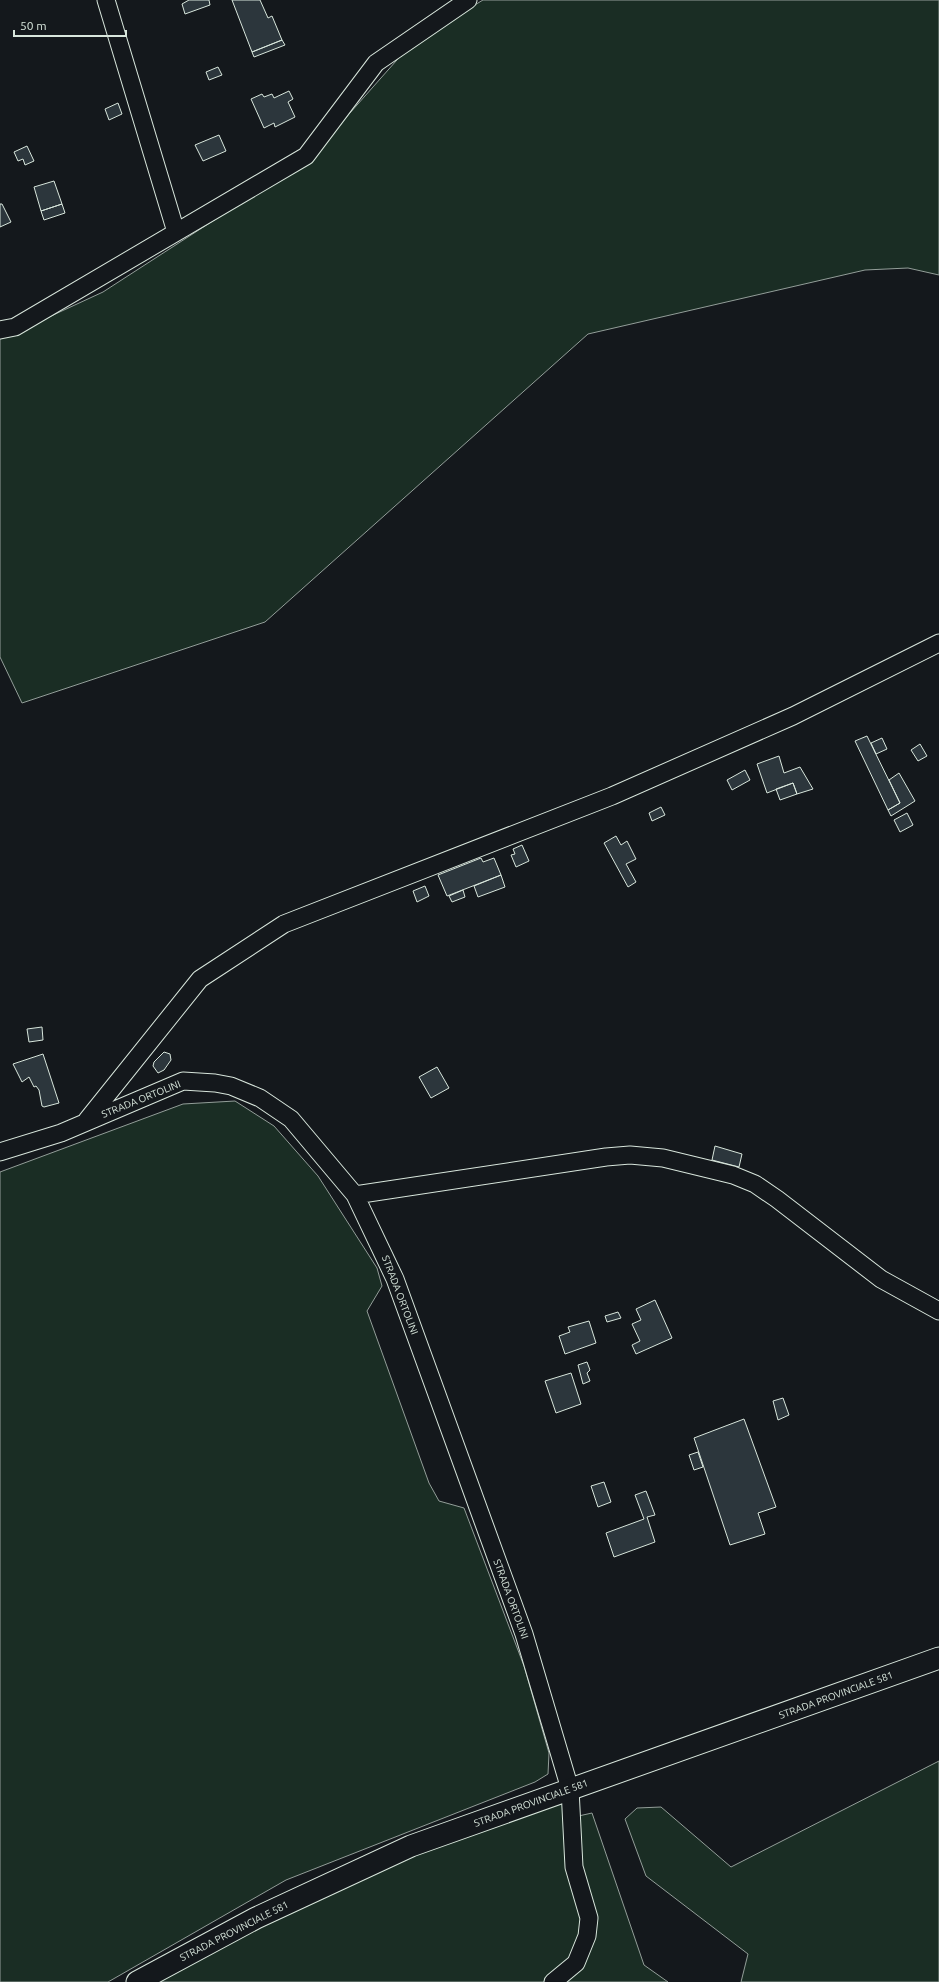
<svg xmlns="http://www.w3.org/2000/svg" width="939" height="1982" font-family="Ubuntu,sans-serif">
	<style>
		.green { fill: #1a2d24; stroke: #939e99 }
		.building { fill: #2c363c; stroke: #d8e6dc }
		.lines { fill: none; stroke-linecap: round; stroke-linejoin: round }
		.minor-casing { stroke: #d8e6dc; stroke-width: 19 }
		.major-casing { stroke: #d8e6dc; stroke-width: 23 }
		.minor { stroke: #14181c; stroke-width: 17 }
		.major { stroke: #14181c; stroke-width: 21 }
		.labels { text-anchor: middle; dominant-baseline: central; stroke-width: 3; stroke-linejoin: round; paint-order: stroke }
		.street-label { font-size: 10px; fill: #d8e6dc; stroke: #14181c }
	</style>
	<rect width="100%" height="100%" fill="#14181c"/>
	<!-- green -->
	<path class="green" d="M483,0H939V275L908,268L865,270L588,334L265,622L22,703L0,657V336L12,334L103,292L310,158L412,43Z
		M235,1101L274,1126L318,1176L377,1268L382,1286L367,1311L429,1483L439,1501L464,1508L524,1666L549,1753L548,1774L535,1782L286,1880L108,1982H0V1172L183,1104Z
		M939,1761V1982H741L748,1954L646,1876L625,1819L637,1808L661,1807L731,1867Z
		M567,1799L585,1932L555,1982H151L322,1889Z
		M592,1813L644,1965L668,1982H562L594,1936L574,1817Z"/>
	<!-- building -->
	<path class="building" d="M189,0H209L210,5L185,14L182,4Z
		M232,0H260L268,18L272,16L282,40L252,52Z
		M282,40L285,45L254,57L252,52Z
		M218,67L222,75L209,80L206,72Z
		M289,91L293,99L288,102L295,117L275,127L274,123L264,128L251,99L262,94L264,97L272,94L274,98Z
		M118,103L122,114L109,120L105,109Z
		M219,135L226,151L203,161L195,145Z
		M27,146L34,161L25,165L23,159L18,161L14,152Z
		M54,181L62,204L41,211L34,187Z
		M0,204H2L11,222L0,227Z
		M62,204L65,213L44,220L41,211Z
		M867,736L900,803L888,810L855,741Z
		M882,738L887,749L876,754L871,743Z
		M920,744L927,756L918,761L911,750Z
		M779,756L784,773L800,767L813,789L797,794L793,783L767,793L757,764Z
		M745,770L750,780L732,790L727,780Z
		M899,773L915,801L891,816L888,810L900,803L889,780Z
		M793,783L797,794L780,800L776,789Z
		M661,807L665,815L652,821L649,813Z
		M907,813L913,825L900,832L894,820Z
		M616,836L621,845L627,841L636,859L626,864L636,882L628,887L604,843Z
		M522,845L529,861L516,867L511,855L515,854L513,849Z
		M481,858L483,862L494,858L501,875L447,896L438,875Z
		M501,875L505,887L478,897L474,886Z
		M425,886L429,896L417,902L413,891Z
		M463,890L465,897L452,902L449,896Z
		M42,1027L43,1040L29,1042L27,1029Z
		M164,1052L170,1054L171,1060L164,1070L158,1073L153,1066L154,1062Z
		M43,1054L59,1103L44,1107L42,1106L39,1090L36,1086L34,1087L29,1077L22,1082L13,1064Z
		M437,1067L449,1088L431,1098L419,1077Z
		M715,1146L742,1154L739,1167L712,1160Z
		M655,1300L672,1338L636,1354L632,1345L640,1341L632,1324L641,1320L636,1309Z
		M618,1312L621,1318L607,1322L605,1316Z
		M589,1321L596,1343L565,1354L559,1336L570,1332L568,1327Z
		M587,1362L590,1370L587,1373L590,1381L583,1384L578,1365Z
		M571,1373L581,1404L556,1413L545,1381Z
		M783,1398L789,1415L778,1420L773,1401Z
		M744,1419L776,1507L758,1513L765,1534L730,1545L694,1438Z
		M698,1452L703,1467L694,1470L689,1455Z
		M604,1482L611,1502L598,1507L591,1486Z
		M646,1491L655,1515L647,1517L655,1542L614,1557L606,1533L644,1519L635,1495Z"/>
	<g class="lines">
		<!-- minor casing -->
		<g class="minor-casing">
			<path id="minor" d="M106,0L176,232
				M0,330L15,327L306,156L376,63L468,0
				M87,1120L200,979L284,924L612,796L793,716L939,643
				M0,1152L61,1133L183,1081L215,1083L231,1086L260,1098L291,1119L355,1195L395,1279L524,1634L570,1789L574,1867L589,1918L587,1936L576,1963L553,1982
				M355,1195L606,1157L630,1155L663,1158L733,1175L755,1184L777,1199L881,1279L939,1311"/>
		</g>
		<!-- major casing -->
		<g class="major-casing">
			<path id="major" d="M137,1982L256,1918L411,1846L939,1658"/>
		</g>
		<!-- minor -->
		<use href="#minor" class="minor"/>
		<!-- major -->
		<use href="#major" class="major"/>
	</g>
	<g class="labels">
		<!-- street labels -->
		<g class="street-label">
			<text transform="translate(141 1099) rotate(-22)">STRADA ORTOLINI</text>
			<text transform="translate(400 1295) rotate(69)">STRADA ORTOLINI</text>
			<text transform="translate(511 1599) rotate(70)">STRADA ORTOLINI</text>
			<text transform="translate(836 1695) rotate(-20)">STRADA PROVINCIALE 581</text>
			<text transform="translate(531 1803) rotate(-20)">STRADA PROVINCIALE 581</text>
			<text transform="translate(234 1931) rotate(-27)">STRADA PROVINCIALE 581</text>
		</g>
	</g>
	<!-- scale -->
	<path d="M14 30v6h112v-6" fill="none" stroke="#d8e6dc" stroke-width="2"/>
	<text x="20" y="30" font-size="12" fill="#d8e6dc" stroke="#14181c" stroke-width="3" paint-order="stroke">50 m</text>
</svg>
